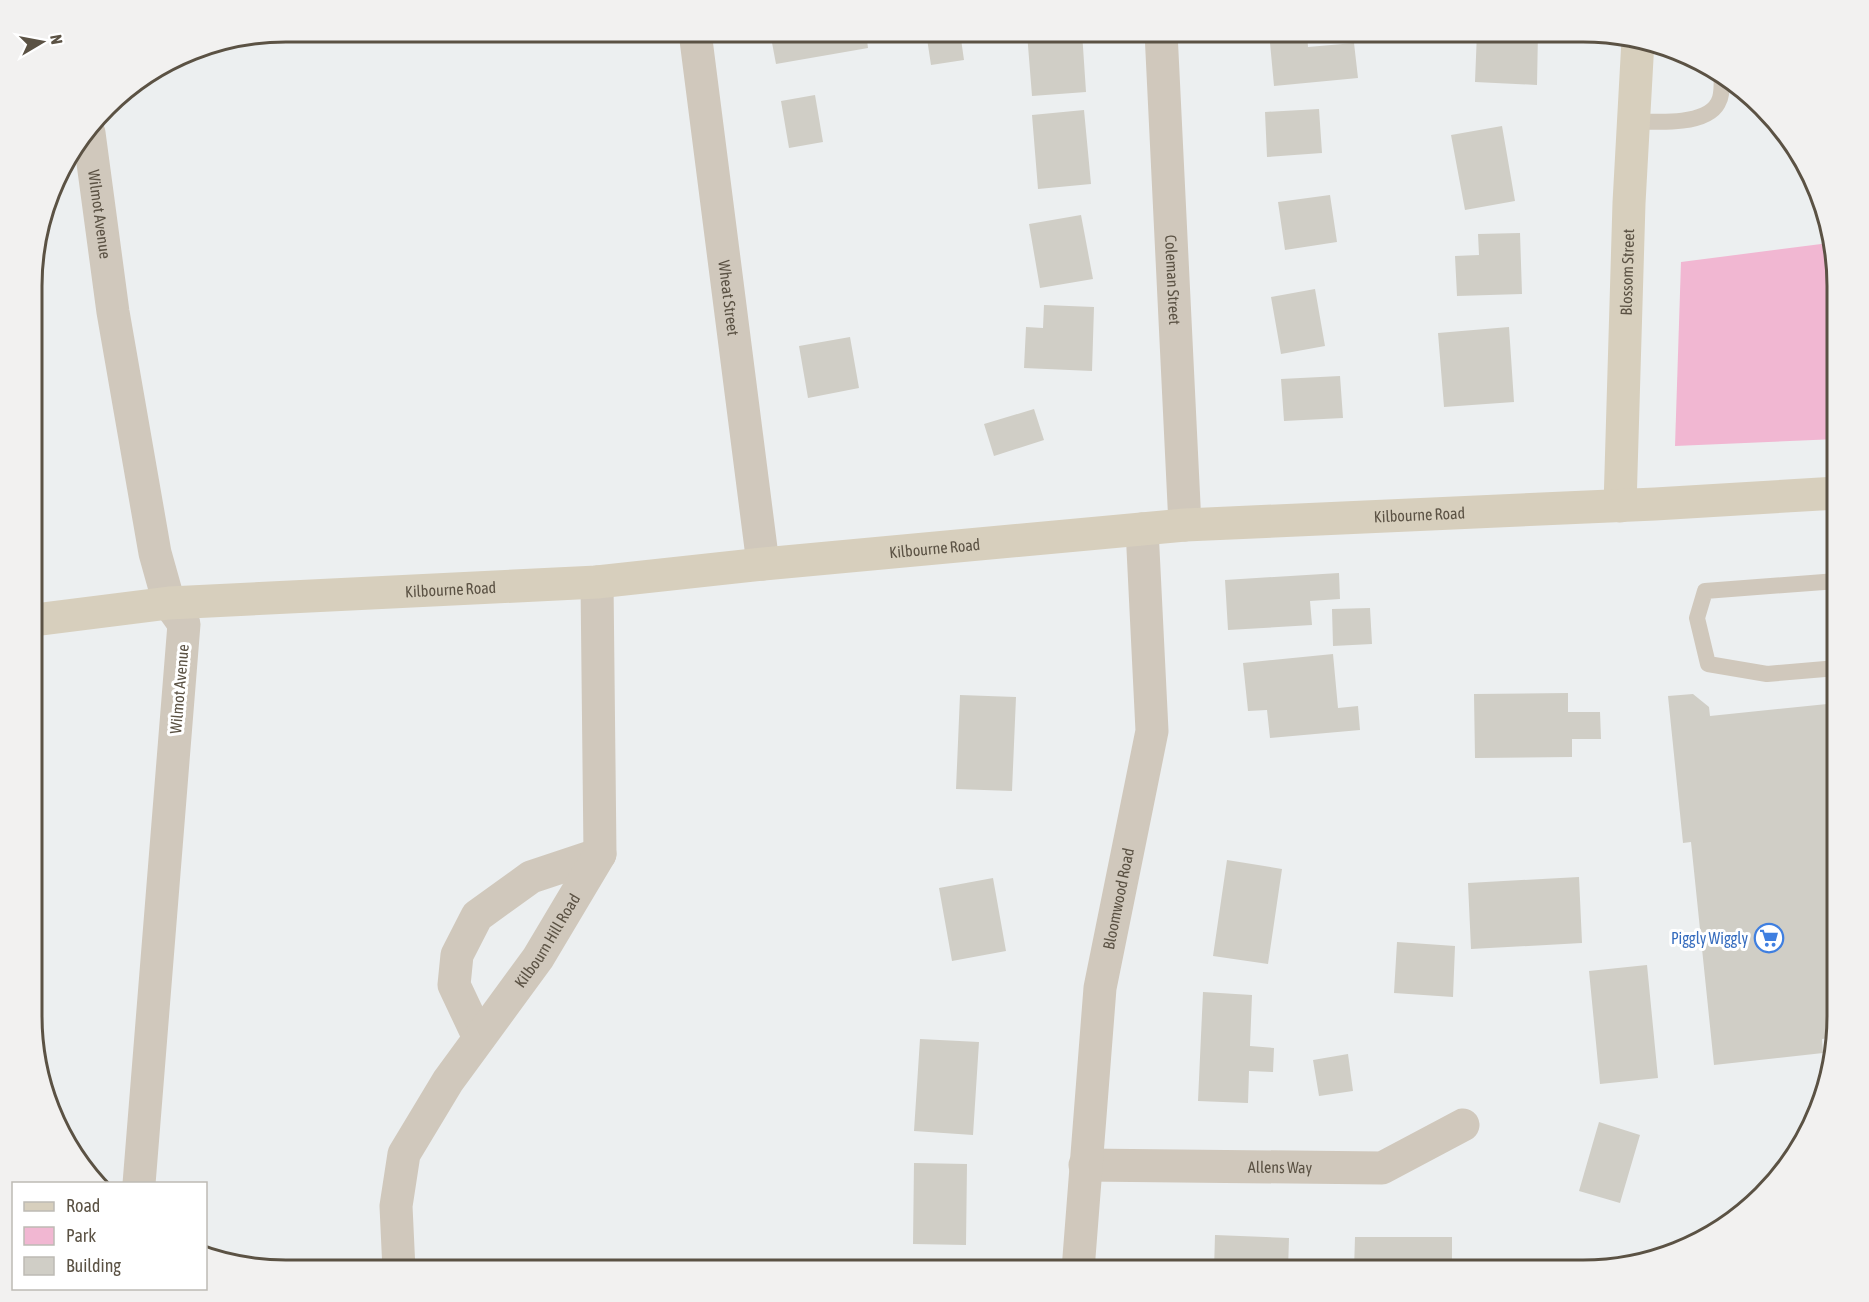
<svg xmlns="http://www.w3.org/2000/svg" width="1869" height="1302" font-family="'Asap Condensed',sans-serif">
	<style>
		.green { fill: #f1b7d2 }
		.building { fill: #d0cec6 }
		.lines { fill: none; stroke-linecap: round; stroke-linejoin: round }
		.lane { stroke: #d0c8bc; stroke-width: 16 }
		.street { stroke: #d0c8bc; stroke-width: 33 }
		.secondary { stroke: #d7cfbd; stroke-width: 33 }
		.labels { text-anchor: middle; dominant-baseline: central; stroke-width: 6; stroke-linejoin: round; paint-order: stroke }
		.street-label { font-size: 16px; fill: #5b5244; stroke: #fff }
		.shop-label { font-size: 16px; fill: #366cbe; stroke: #fff; text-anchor: end }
		.rim { fill: none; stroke: #5b5244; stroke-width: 3 }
	</style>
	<rect width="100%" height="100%" fill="#eceff0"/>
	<!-- green -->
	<path class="green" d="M1829,243L1837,269V439L1675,446L1681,262Z"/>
	<!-- building -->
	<path class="building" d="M770,32H866L868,48L776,64Z
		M926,32H960L964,60L931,65Z
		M1082,32L1086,92L1032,96L1027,33Z
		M1269,32H1307L1308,47L1354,43L1358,78L1274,86Z
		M1477,32H1538L1537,85L1475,82Z
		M815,95L823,142L789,148L781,101Z
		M1319,109L1322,153L1267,157L1265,112Z
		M1084,110L1091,184L1038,189L1032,115Z
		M1502,126L1515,201L1465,210L1451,135Z
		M1330,195L1337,242L1285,250L1278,202Z
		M1081,215L1093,279L1040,288L1029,224Z
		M1520,233L1522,294L1457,296L1455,256L1479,255L1478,234Z
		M1315,289L1325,346L1281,354L1271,297Z
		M1044,305L1094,307L1092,371L1024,368L1026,327L1043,328Z
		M1509,327L1514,402L1444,407L1438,333Z
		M850,337L859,388L808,398L799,346Z
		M1340,376L1343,418L1284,421L1281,379Z
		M1034,409L1044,440L994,456L984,424Z
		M1339,573L1340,599L1310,601L1312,625L1228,630L1225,580Z
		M1370,608L1372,644L1333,646L1332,609Z
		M1333,654L1338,708L1358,706L1360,730L1270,738L1267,710L1248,711L1243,663Z
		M1568,693V712H1600L1601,739H1572V757L1475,758L1474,694Z
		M1693,694L1709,707L1710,716L1837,703V1033L1836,1037L1822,1039L1823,1053L1714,1065L1691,842L1683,843L1668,696Z
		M960,695L1016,697L1012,791L956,789Z
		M1227,860L1282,869L1268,964L1213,956Z
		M1579,877L1582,943L1471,949L1468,883Z
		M993,878L1006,951L952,961L939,888Z
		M1397,942L1455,946L1453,997L1394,993Z
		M1647,965L1658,1078L1600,1084L1589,971Z
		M1203,992L1252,995L1250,1046L1274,1048L1273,1072L1249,1071L1248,1103L1198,1101Z
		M920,1039L979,1042L973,1135L914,1131Z
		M1348,1054L1353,1091L1319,1096L1313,1060Z
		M1599,1122L1640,1135L1620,1203L1579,1191Z
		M914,1163L967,1164L966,1245L913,1244Z
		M1215,1235L1289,1238L1288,1270H1214Z
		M1355,1237H1452V1270H1354Z"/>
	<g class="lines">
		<!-- lane -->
		<path class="lane" d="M1633,121C1655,122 1706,126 1718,103C1723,95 1721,84 1722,75
			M1837,581L1705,591L1697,618L1708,664L1767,674L1837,668"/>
		<!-- street -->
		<g class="street">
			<path id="s1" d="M695,32L763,564"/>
			<path id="s2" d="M1161,32L1185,525"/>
			<path id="s3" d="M89,133L113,312L155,553L169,603L184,624L139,1184"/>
			<path d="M479,1038L454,985L457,955L477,916L531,877L600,854"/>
			<path id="s4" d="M1085,1165L1382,1168L1463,1125"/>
			<path id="s5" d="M399,1270L396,1206L404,1154L448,1081L538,958L600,854L597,582"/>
			<path id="s6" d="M1078,1270L1100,988L1152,731L1142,529"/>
		</g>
		<!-- secondary -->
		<g class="secondary">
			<path id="s7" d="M1620,506L1629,203L1638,40"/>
			<path id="s8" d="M34,620L169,603L597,582L763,564L1185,525L1655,504L1837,493"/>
		</g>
	</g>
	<!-- icons -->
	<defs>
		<g id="supermarket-ring" transform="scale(1.5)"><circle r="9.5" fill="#fff" stroke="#3f7fe0" stroke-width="1.5"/><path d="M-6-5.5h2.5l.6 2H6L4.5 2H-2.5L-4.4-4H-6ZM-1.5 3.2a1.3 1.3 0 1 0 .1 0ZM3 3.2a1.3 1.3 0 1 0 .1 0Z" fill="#3f7fe0"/></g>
	</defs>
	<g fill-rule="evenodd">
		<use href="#supermarket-ring" x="1769" y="938"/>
	</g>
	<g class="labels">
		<!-- street labels -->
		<g class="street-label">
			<text stroke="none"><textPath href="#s3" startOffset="82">Wilmot Avenue</textPath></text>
			<text stroke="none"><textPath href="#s7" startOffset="234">Blossom Street</textPath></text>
			<text stroke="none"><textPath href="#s2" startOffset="248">Coleman Street</textPath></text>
			<text stroke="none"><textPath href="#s1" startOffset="268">Wheat Street</textPath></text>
			<text stroke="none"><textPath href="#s8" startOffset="1390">Kilbourne Road</textPath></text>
			<text stroke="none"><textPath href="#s8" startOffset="904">Kilbourne Road</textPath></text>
			<text stroke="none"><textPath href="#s8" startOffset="418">Kilbourne Road</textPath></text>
			<text transform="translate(179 689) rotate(-85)">Wilmot Avenue</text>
			<text stroke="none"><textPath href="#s6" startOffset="374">Bloomwood Road</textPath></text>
			<text stroke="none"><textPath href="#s5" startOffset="374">Kilbourn Hill Road</textPath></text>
			<text stroke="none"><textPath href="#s4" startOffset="195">Allens Way</textPath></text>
		</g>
		<!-- shop labels -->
		<g class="shop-label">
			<text x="1748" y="938">Piggly Wiggly</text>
		</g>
	</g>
	<!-- crop -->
	<path d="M0 0H1869V1302H0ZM286 42H1583A244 244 0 0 1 1827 286V1016A244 244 0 0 1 1583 1260H286A244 244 0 0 1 42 1016V286A244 244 0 0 1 286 42Z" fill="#f2f1f0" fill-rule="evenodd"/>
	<path class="rim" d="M286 42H1583A244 244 0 0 1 1827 286V1016A244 244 0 0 1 1583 1260H286A244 244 0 0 1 42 1016V286A244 244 0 0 1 286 42Z"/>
	<!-- legend -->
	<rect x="12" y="1182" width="195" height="108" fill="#ffffff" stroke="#bdbab4" stroke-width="1.5"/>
	<rect x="24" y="1202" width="30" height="9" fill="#d7cfbd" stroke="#bdbab4" stroke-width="1.5"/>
	<text x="66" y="1212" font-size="18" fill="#5b5244">Road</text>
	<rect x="24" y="1227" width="30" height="18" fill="#f1b7d2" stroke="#bdbab4" stroke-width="1.5"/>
	<text x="66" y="1242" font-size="18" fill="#5b5244">Park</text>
	<rect x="24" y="1257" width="30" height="18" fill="#d0cec6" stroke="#bdbab4" stroke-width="1.5"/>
	<text x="66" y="1272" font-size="18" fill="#5b5244">Building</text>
	<!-- north arrow -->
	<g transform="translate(42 42) rotate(80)" stroke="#ffffff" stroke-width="4.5" paint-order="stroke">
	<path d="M0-4.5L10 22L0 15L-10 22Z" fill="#5b5244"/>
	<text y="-9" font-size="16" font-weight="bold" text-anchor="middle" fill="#5b5244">N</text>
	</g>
</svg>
